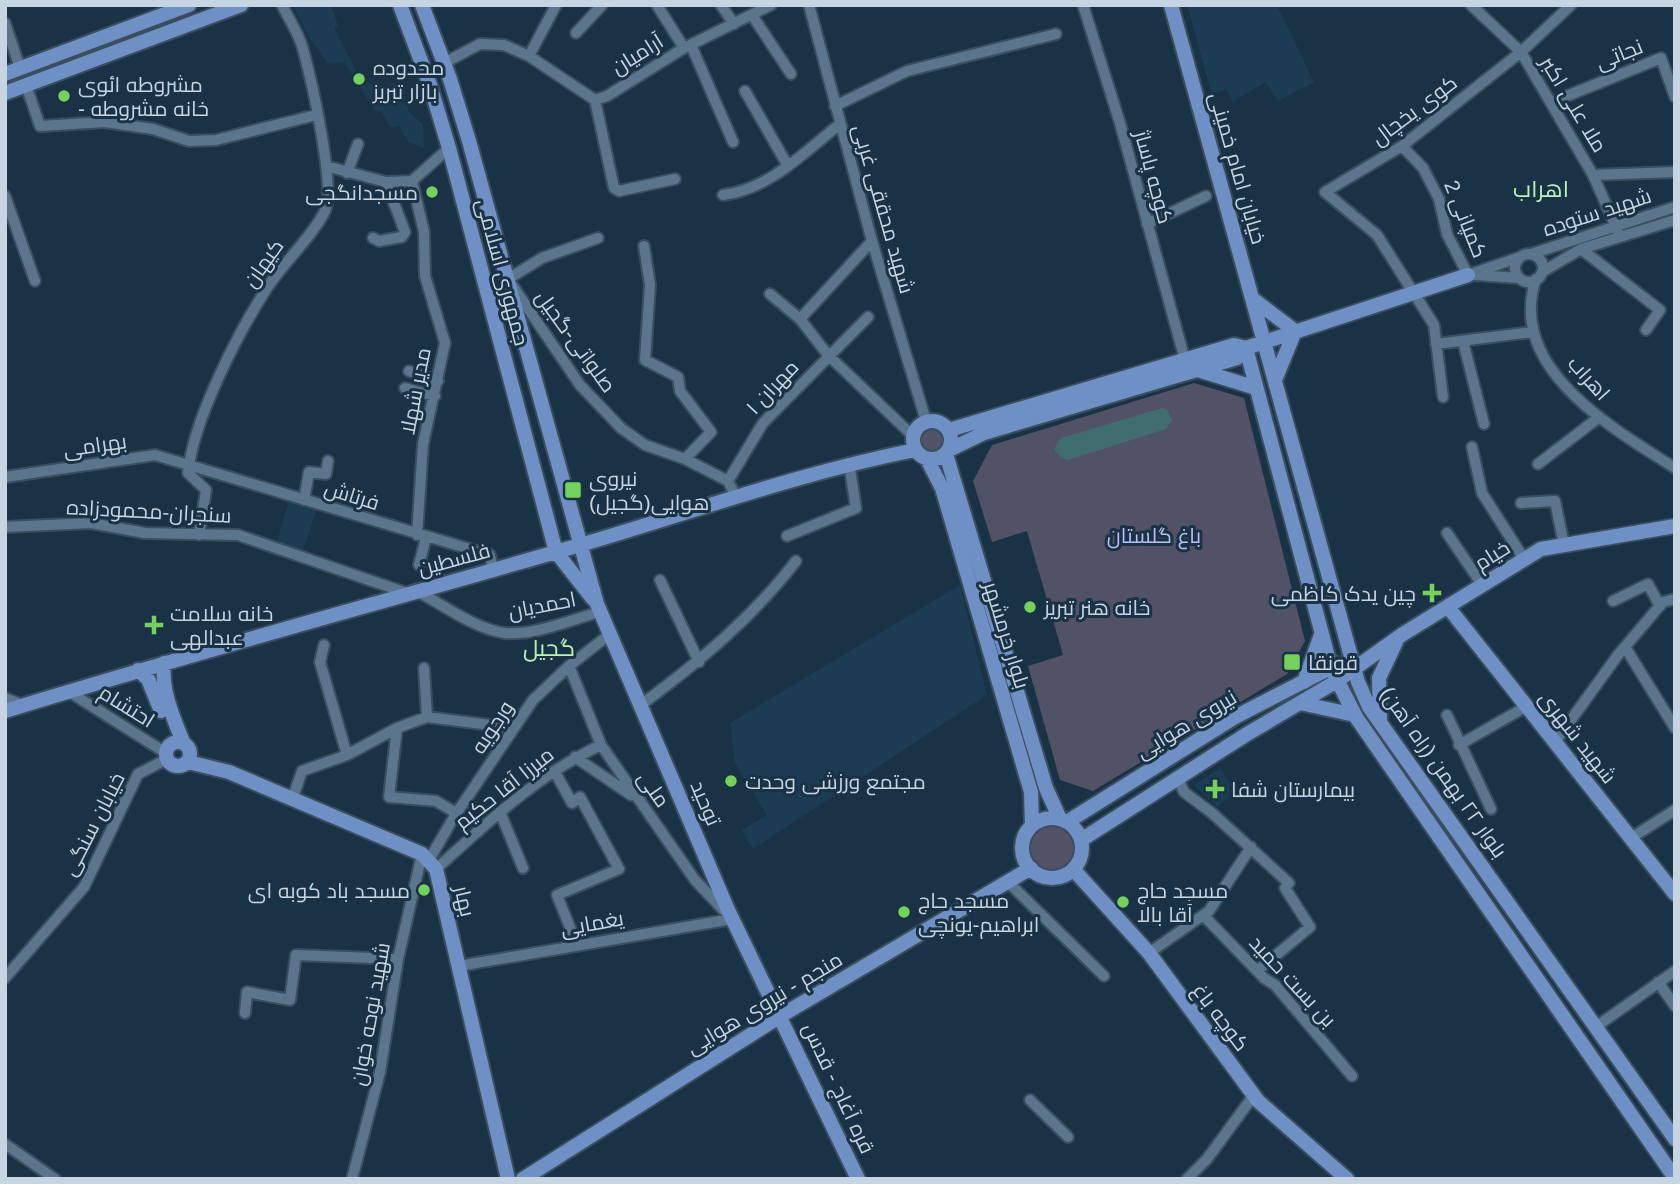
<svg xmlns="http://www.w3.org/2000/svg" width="1680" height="1184" font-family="Arial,Cairo,sans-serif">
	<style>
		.built { fill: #1c3c54 }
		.green { fill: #525267 }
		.water { fill: #406d70 }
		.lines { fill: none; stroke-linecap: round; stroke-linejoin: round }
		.minor-casing { stroke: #394e5e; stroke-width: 14 }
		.major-casing { stroke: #394e5e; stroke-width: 18 }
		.minor { stroke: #5b768c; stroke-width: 10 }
		.major { stroke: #6f90c4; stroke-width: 14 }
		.poi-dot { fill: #74d25c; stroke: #193245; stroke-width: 2.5 }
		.labels { text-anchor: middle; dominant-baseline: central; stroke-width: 6; stroke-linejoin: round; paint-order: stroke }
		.street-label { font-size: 21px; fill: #c6d5e1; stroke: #193245 }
		.poi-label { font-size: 21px; fill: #c6d5e1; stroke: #193245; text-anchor: start }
		.park-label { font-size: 21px; fill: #bdbdf6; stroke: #193245 }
		.neighbourhood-label { font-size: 23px; fill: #bef1b2; stroke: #193245 }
	</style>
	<rect width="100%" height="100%" fill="#193245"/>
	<!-- built -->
	<path class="built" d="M292,5H331L338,26L334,28L358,75L379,91L394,82L404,95L409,112L423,124L424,148L408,142L399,126L391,128L380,111L376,112L344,62L328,64L309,37Z
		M1187,5H1277L1314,82L1278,101L1266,82L1232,102L1226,89L1212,95Z
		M289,500L317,508L303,551L277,542Z
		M960,585L987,695L753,849L742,830L767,815L735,763L730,723Z
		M1220,768L1236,793L1217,807L1194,785Z"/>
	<!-- green -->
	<path class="green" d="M1194,383L1244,398L1305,641L1287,674L1093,791L1060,780L1028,666L1063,655L1027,531L992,542L973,481L992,445Z
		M921 440a11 11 0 1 1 22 0a11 11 0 1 1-22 0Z
		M1027 847a24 24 0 1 1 48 0a24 24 0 1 1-48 0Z"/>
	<!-- water -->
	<path class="water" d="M1162,408L1167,410L1172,420L1166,429L1068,460L1061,458L1054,449L1061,438Z"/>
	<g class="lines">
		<!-- minor casing -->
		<g class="minor-casing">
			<path id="minor" d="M657,5L684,48
				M721,5L734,24
				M809,5L872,241L926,421
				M1083,5L1120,123L1185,360
				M1471,5L1521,52L1593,175L1620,236
				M752,15L791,74
				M5,23L20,68
				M576,33L602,5
				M691,45L733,142
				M529,56L556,5
				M444,63L480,44L504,45L529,56L595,100L607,96L684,48L771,5
				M26,85L40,126L105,122L153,129L189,141L216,140L316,115
				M745,91L788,166
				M595,100L614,188L619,191L675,179
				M1552,102L1661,58L1675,97
				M835,106L907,71L1056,34
				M1402,146L1423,168L1439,199L1447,234L1468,275
				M326,166L386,182L412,181
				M347,173L358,144
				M1593,175L1675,172
				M723,195C770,189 804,152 840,124
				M5,196L35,281
				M1147,224L1206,196
				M373,238L379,241L402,237L405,232L386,182
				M598,238L542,258L508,279L580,385L621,428L645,445L685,459L728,481
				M644,246L650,285L645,360L678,377L680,391L711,432L685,459
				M1581,249L1660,310L1646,330
				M1531,254L1675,207
				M1515 268a14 14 0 1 1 28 0a14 14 0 1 1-28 0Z
				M1542,272L1581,249L1675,220
				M1468,275L1520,257
				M1475,275L1519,278
				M1536,279C1506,368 1612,428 1675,468
				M770,294L800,319L828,355L913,436
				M800,319L872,241
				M1463,341L1484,424
				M1436,344L1532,332
				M409,371L438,381
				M405,388L435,396
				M1443,397L1434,325L1377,235L1325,192L1402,146L1521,52L1571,5
				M1472,447L1482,493L1524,559
				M1538,464L1598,418
				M5,477L155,455L490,555L493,570
				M735,495L728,481L763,423L868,317
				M304,500L309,472L326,474L328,461
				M1521,503L1555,501L1564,545
				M5,527L91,523L145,533L238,535L407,593
				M1447,533L1483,586
				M199,535L206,490L188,473C193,420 238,333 267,288C283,263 312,237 325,211C336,187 311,78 303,49C299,34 289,19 282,5
				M417,535L423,444L445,343L425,276L424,232L412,181L449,148
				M787,536L856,508L849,463
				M419,565L426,537
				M660,580L699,662
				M417,591C443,605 475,629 505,633C535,636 572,619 600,612
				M1613,601L1648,584L1660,606
				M324,645L320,662L347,755
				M1625,647L1675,728
				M569,666L601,745L695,880L730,917
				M424,668L427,717
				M68,691L166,753
				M5,698L23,705
				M642,704C699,662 753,617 796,561
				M1447,715L1491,809
				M397,728L389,797L436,801L456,813
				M1555,742L1618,655L1663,602L1675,599
				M1459,745L1527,706
				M575,757L631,795
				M555,772L572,803L580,797L619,869L557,895L577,945
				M1178,778L1184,792L1212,813L1289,883L1285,888L1310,927L1257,971
				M292,800L302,771L347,755L397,728L427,717L514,728
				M500,812L523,868
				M1631,838L1675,810
				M429,860L454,817L533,700L569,666L610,634
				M436,869C487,823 538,774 601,745
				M1008,882L1104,976
				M1203,915L1264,978L1275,985L1352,1076
				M1149,953L1209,911L1251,847
				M459,966L732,919
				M5,978L84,887L138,774L167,759
				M1658,982L1675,1006
				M245,1013L247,992L290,1000L296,955L398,959
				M1597,1026L1675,971
				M1030,1100L1068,1137
				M5,1144L55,1179
				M352,1179L380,1072L398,959L422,854
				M1187,1179L1207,1159L1254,1095"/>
		</g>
		<!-- major casing -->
		<g class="major-casing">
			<path id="major" d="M400,5L430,85L449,148L556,552L593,599
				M422,5L450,79L469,141L597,604L728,910L858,1179
				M1171,5L1358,682L1369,707L1675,1139
				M5,74L189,5
				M5,93L241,5
				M1253,299L1295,331
				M1246,348L1331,668L1356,717L1675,1178
				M1198,370L1256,388
				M1275,380L1295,331
				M913 440a19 19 0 1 1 38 0a19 19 0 1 1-38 0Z
				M949,430L1234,345L1246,348
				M949,450L984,433L1237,358L1246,348L1468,275
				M946,454L1046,788L1060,819
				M927,459L942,488L1031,792L1032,826
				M1448,607L1675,894
				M164,663C161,690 173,717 183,742
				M138,670L148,679L161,711
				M1304,682L1321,635
				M1300,703L1355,715
				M5,711C196,652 388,601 580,545C692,512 800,473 915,450
				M1380,719L1379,678L1396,642
				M166 754a12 12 0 1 1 24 0a12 12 0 1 1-24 0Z
				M188,762L229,772L422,854L436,869L508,1179
				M1022 848a30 30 0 1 1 60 0a30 30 0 1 1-60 0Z
				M1067,822L1235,717L1338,664
				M1081,840L1247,734L1337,681L1403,634L1541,549L1675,526
				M1073,869L1149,953L1258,1101L1347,1179
				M523,1179L782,1015L1031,868"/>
		</g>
		<!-- minor -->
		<use href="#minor" class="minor"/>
		<!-- major -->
		<use href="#major" class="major"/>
	</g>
	<!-- markers -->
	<g class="poi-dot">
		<circle cx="359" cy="79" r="7"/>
		<circle cx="64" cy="96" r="7"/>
		<circle cx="432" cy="192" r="7"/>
		<rect x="564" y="481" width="18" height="18" rx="3.5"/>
		<path d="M1428.5 582.5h7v7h7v7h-7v7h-7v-7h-7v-7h7z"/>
		<circle cx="1030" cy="607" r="7"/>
		<path d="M150.5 614.5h7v7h7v7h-7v7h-7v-7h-7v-7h7z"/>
		<rect x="1283" y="653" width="18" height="18" rx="3.5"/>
		<circle cx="731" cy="781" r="7"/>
		<path d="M1211.5 778.5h7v7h7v7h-7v7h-7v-7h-7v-7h7z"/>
		<circle cx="424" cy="890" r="7"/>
		<circle cx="1123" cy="902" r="7"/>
		<circle cx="904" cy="912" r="7"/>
	</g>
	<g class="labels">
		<!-- street labels -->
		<g class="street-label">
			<text transform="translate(637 54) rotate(-32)">آرامیان</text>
			<text transform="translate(1619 54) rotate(-22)">نجاتی</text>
			<text transform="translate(1574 104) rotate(59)">ملا علی اکبر</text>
			<text transform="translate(1414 110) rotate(-37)">کوی یخچال</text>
			<text transform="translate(1238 168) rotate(74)">خیابان امام خمینی</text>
			<text transform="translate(1154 177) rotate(75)">کوچه پاساژ</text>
			<text transform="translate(884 209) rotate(74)">شهید محققی غربی</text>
			<text transform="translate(1597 212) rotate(-18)">شهید ستوده</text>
			<text transform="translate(1466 219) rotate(68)">کمپانی 2</text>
			<text transform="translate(263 263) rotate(-55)">کیهان</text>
			<text transform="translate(503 272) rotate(75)">جمهوری اسلامی</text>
			<text transform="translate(576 341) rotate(54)">صلواتی-گجیل</text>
			<text transform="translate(1589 378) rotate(48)">اهراب</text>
			<text transform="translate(772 387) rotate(-47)">مهران ۱</text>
			<text transform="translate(415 391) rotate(-79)">مدیر شهلا</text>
			<text transform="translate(95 445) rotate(-8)">بهرامی</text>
			<text transform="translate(352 495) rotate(17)">فرتاش</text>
			<text transform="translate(149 511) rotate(3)">سنجران-محمودزاده</text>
			<text transform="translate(1492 555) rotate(-32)">خیام</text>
			<text transform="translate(454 559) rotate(-15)">فلسطین</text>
			<text transform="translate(542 605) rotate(-11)">احمدیان</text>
			<text transform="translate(1007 635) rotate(73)">بلوار خرمشهر</text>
			<text transform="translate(127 706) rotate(32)">احتشام</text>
			<text transform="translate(1186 724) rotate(-31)">نیروی هوایی</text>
			<text transform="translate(492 727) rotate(-57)">ورجویه</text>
			<text transform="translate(1578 737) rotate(52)">شهید شهری</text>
			<text transform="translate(1444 772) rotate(55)">بلوار ۲۲ بهمن (راه آهن)</text>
			<text transform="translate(504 788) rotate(-38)">میرزا آقا حکیم</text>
			<text transform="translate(654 789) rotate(55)">ملی</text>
			<text transform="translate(706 803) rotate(67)">توحید</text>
			<text transform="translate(93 824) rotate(-63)">خیابان سنگی</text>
			<text transform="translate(465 901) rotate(77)">بهار</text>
			<text transform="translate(592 923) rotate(-10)">یغمایی</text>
			<text transform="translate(1293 981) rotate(47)">بن بست حمید</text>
			<text transform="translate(764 1003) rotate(-31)">منجم - نیروی هوایی</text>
			<text transform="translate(370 1014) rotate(-80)">شهید نوحه خوان</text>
			<text transform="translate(1221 1017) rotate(53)">کوچه باغ</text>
			<text transform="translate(839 1088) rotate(65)">قره آغاج - قدس</text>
		</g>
		<!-- poi labels -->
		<g class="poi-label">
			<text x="373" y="67">محدوده<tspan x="373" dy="24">بازار تبریز</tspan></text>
			<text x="78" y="84">مشروطه ائوی<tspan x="78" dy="24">- خانه مشروطه</tspan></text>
			<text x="418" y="192" text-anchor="end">مسجدانگجی</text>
			<text x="589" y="478">نیروی<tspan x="589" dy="24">هوایی(گجیل)</tspan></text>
			<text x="1416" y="593" text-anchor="end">چین یدک کاظمی</text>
			<text x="1044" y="607">خانه هنر تبریز</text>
			<text x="170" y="613">خانه سلامت<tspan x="170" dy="24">عبدالهی</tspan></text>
			<text x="1308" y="662">قونقا</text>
			<text x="745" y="781">مجتمع ورزشی وحدت</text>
			<text x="1231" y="789">بیمارستان شفا</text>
			<text x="410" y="890" text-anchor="end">مسجد باد کوبه ای</text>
			<text x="1137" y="890">مسجد حاج<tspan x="1137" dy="24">آقا بالا</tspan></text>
			<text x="918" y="900">مسجد حاج<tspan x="918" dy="24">ابراهیم-یونچی</tspan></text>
		</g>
		<!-- park labels -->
		<g class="park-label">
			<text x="1154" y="535">باغ گلستان</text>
		</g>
		<!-- neighbourhood labels -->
		<g class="neighbourhood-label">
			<text x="1541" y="189">اهراب</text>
			<text x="549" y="648">گجیل</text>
		</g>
	</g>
	<!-- border -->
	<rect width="1680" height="1184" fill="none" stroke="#c6d5e1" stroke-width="14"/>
</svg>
